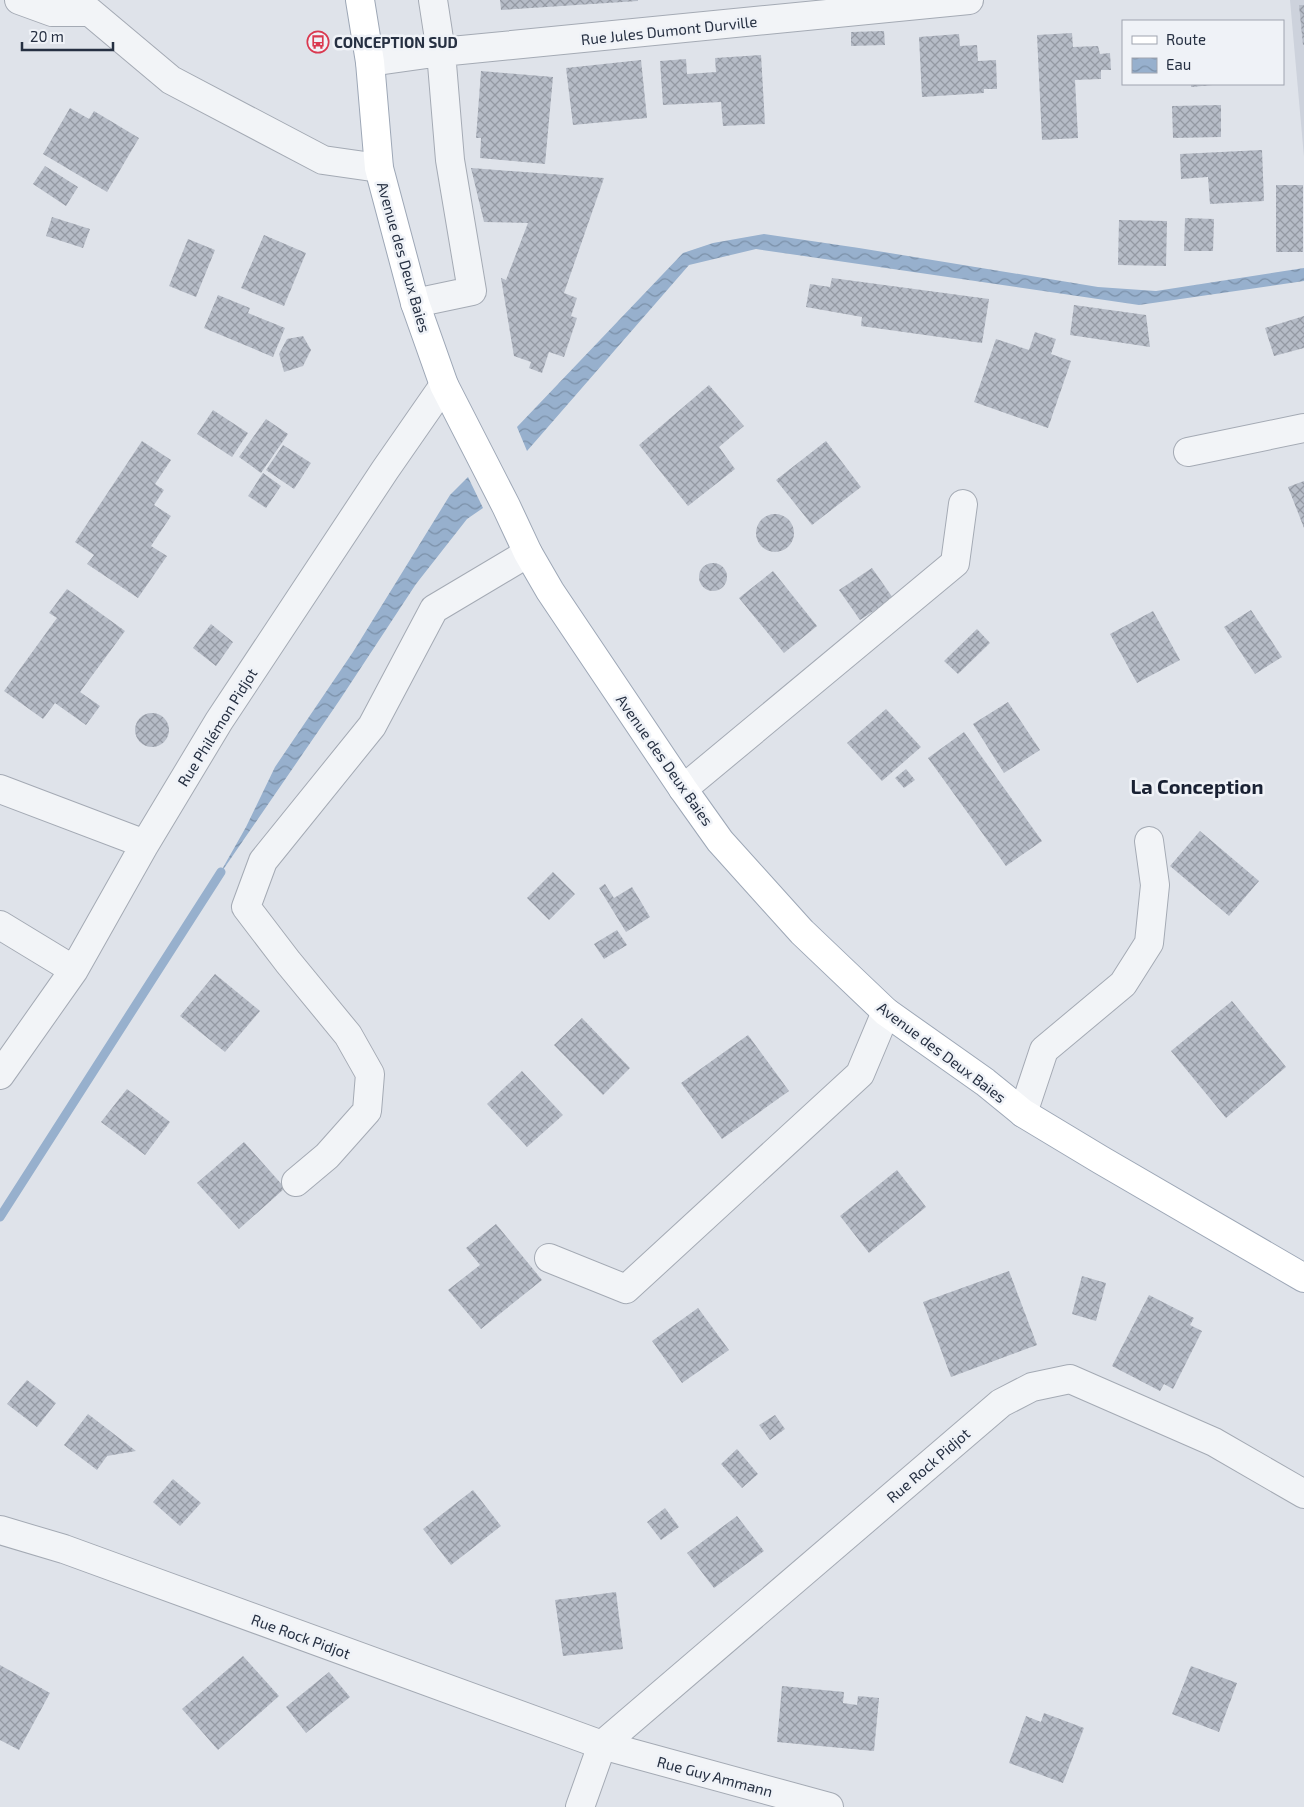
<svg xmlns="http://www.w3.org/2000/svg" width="1304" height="1807" font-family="'Exo 2',sans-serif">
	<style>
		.built { fill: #cdd2dc }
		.water { fill: url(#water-waves) }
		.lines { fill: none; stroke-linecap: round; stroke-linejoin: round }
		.stream { stroke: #97b0cd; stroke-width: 9 }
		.building { fill: url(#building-cross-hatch) }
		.minor-casing { stroke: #a4aab4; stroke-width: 30 }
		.major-casing { stroke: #9da7b6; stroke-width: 30 }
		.minor { stroke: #f2f4f7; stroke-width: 28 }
		.major { stroke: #fff; stroke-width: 28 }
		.labels { text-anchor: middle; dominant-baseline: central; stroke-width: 5; stroke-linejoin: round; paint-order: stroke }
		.street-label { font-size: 15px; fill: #263042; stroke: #eff2f7 }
		.poi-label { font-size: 15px; font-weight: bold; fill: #263042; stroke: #eff2f7; text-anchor: start }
		.district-label { font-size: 20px; font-weight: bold; fill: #192133; stroke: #eff2f7 }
	</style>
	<defs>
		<pattern id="water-waves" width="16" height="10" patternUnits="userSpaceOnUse" patternTransform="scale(1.25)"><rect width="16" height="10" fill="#97b0cd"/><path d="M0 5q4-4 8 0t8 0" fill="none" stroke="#7b90a8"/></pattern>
		<pattern id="building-cross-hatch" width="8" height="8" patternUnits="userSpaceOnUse" patternTransform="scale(1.25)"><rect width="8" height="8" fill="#b6bcc7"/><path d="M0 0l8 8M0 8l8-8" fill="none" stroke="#9499a3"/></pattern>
	</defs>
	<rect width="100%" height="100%" fill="#dfe3ea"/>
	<!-- built -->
	<path class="built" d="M1290,0H1304V157Z"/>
	<!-- water -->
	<path class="water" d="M764,234L859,248L1098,287L1156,291L1304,268V281L1139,305L756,249L689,265L527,451L517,427L683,253L713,243Z
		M468,477L483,508L467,519L416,584L339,701L216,880L246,827L275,767L353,652L450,495Z"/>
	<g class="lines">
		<!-- stream -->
		<path class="stream" d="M0,1217L221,872"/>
	</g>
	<!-- building -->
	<path class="building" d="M500,0H638V1L501,10Z
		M1299,5H1304V45H1303Z
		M884,31L885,45L851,46V32Z
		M1072,33L1073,47L1098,46L1100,54L1110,53L1111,70H1101V79L1075,80L1078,138L1042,140L1037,35Z
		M959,34L960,46L977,45L978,61L996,60L997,89H984V93L922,97L919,37Z
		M761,55L765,124L723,126L721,102L663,105L660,61L686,59L687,74L716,72L715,58Z
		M641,60L647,118L573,125L566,68Z
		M481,71L553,77L545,164L480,158L481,138H476Z
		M1191,84H1213V85L1191,87Z
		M1221,105V137L1173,138L1172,106Z
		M70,108L89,119L94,111L139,138L107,192L43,154Z
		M1262,150L1264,201L1210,204L1208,177L1181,179L1180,154Z
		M45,166L78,187L66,206L33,184Z
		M471,168L604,178L564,293L577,298L571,316L577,318L564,357L549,352L542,373L529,368L531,362L514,356L501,278L506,280L528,223L484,222Z
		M1276,185H1303V252H1276Z
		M52,217L90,229L83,248L46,236Z
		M1185,218L1214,219L1213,251H1184Z
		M1119,220L1167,221L1166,266L1118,265Z
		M264,235L306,253L284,306L241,288Z
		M188,239L215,250L196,297L169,286Z
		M832,278L989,299L982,343L861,326L862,317L806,307L810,284L830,287Z
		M218,295L250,308L248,313L285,328L273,357L204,328Z
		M1074,305L1146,315L1150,347L1070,335Z
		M1304,316V348L1274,356L1265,328Z
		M1035,332L1056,339L1051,354L1071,361L1048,428L974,402L996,339L1029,350Z
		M303,336L311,350L303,366L284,372L279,354L287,339Z
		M709,385L744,426L719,447L735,469L688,506L639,445Z
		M213,410L248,433L232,457L197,434Z
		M266,419L288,434L261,473L239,457Z
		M142,441L171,460L155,484L164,490L154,505L171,516L151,546L167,556L138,598L87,564L94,555L75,542Z
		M826,441L861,487L812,525L776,480Z
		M283,445L311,463L294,489L266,470Z
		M263,473L281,486L266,508L248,496Z
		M1304,481V528L1288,487Z
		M756 533a19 19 0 1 1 38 0a19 19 0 1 1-38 0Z
		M699 577a14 14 0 1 1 28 0a14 14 0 1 1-28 0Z
		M872,568L893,598L860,620L839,590Z
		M773,571L817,626L784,653L739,598Z
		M67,589L125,631L80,692L100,706L86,725L55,703L43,719L4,691L57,618L49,613Z
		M1251,610L1282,657L1255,674L1224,627Z
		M1153,611L1180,660L1137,683L1110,634Z
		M211,624L233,642L216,666L193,648Z
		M977,629L990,643L958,674L944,661Z
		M1008,702L1040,750L1004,773L973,724Z
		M886,709L921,747L882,781L847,743Z
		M135 730a17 17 0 1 1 34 0a17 17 0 1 1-34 0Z
		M964,732L1042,841L1006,866L928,758Z
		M906,769L915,780L904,788L895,778Z
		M1200,831L1259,881L1229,916L1170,866Z
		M553,872L575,894L549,920L527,898Z
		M605,884L614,898L632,887L650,917L626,932L599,888Z
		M617,930L627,945L604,959L594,944Z
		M215,974L260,1011L225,1052L180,1016Z
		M1232,1001L1286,1067L1226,1118L1171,1051Z
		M582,1018L630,1068L603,1095L554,1045Z
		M748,1035L789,1091L722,1139L681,1083Z
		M522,1071L563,1115L527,1147L487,1104Z
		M127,1089L170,1122L145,1155L101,1122Z
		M244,1142L285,1188L239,1229L197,1183Z
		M897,1170L926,1207L869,1253L840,1216Z
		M496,1224L542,1280L481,1329L448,1290L480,1265L466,1248Z
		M1009,1271L1037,1345L951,1377L923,1302Z
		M1082,1276L1106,1283L1096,1321L1072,1314Z
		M1149,1295L1194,1318L1190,1325L1202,1331L1173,1389L1164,1384L1160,1391L1112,1366Z
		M698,1308L729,1350L682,1383L652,1341Z
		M27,1380L56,1403L37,1427L7,1404Z
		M88,1414L136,1451L107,1456L97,1470L64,1445Z
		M775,1415L785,1429L770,1440L759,1425Z
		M737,1449L758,1474L742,1488L721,1464Z
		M173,1479L201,1503L180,1526L153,1502Z
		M473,1490L501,1526L451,1565L423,1529Z
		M665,1508L679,1527L661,1540L647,1522Z
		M737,1516L764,1551L714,1588L687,1553Z
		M616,1592L623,1649L563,1656L555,1600Z
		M243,1656L279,1696L218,1750L182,1709Z
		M0,1665L50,1693L19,1750L0,1740Z
		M1191,1666L1237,1683L1219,1732L1172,1714Z
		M329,1672L350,1697L306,1733L286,1707Z
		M782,1686L844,1692L843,1703L857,1705L858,1696L879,1698L874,1751L777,1742Z
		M1044,1713L1084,1728L1063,1783L1009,1763L1026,1716L1041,1722Z"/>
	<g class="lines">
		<!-- minor casing -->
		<g class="minor-casing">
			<path id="minor" d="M19,0L52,12H90L171,80L323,160L379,168
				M370,62L441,52L969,0
				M415,303L472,291L450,160L441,52L433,0
				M1188,452L1304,428
				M0,789L145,844
				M683,789L955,563L963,504
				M0,925L74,970
				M0,1075L74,970L145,844L219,721L385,470L444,385
				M1023,1113L1044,1050L1123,984L1149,943L1155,885L1149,841
				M296,1182L327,1156L367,1111L370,1074L348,1035L288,962L246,907L263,861L372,726L434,609L528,553
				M549,1258L626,1289L860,1074L886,1012
				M0,1530L64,1549L602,1745L829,1807
				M580,1807L602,1745L1001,1403L1032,1387L1070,1379L1214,1442L1304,1494"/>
		</g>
		<!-- major casing -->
		<g class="major-casing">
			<path id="major" d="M360,0L370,62L379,168L415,303L444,385L506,506L528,553L550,591L683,789L720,841L802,932L886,1012L985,1082L1023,1113L1101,1160L1304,1278"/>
		</g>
		<!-- minor -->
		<use href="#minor" class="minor"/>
		<!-- major -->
		<use href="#major" class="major"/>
	</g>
	<!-- icons -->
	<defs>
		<g id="bus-ring" transform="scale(1.125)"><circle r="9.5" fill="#eff2f7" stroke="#da3950" stroke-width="1.5"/><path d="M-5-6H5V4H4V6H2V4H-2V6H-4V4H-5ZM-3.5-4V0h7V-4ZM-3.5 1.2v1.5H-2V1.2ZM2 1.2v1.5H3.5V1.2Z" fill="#da3950"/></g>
	</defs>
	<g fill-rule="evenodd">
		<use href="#bus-ring" x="318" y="42"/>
	</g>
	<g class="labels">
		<!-- street labels -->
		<g class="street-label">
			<text transform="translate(669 30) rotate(-6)">Rue Jules Dumont Durville</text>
			<text transform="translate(404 257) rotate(74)">Avenue des Deux Baies</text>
			<text transform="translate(217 727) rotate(-58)">Rue Philémon Pidjot</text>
			<text transform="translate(665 760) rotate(55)">Avenue des Deux Baies</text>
			<text transform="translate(942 1052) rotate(37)">Avenue des Deux Baies</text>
			<text transform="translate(928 1465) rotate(-41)">Rue Rock Pidjot</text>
			<text transform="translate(301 1636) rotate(20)">Rue Rock Pidjot</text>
			<text transform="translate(715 1776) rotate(15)">Rue Guy Ammann</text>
		</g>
		<!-- poi labels -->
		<g class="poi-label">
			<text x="334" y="42">CONCEPTION SUD</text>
		</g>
		<!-- district labels -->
		<g class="district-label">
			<text x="1197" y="786">La Conception</text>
		</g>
	</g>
	<!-- legend -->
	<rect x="1122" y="20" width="162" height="65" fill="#eff2f7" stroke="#9fa4af"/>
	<rect x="1132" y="36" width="25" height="8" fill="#ffffff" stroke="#9fa4af"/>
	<text x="1166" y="45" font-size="15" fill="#263042">Route</text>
	<rect x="1132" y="58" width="25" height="15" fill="url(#water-waves)" stroke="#9fa4af"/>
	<text x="1166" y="70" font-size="15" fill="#263042">Eau</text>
	<!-- scale -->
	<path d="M22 42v8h91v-8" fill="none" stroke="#263042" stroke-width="2.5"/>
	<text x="30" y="42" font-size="15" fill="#263042" stroke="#eff2f7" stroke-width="4" paint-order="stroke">20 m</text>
</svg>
